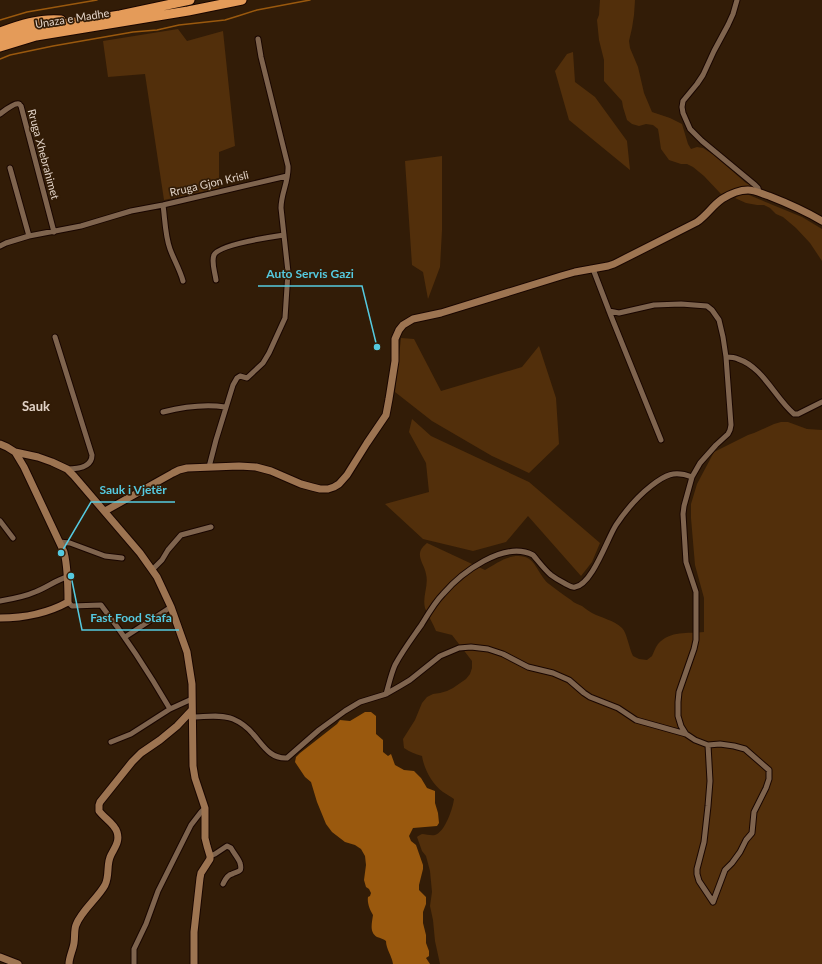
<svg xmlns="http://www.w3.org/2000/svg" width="822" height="964" font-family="Lato,sans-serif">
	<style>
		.green { fill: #522f0b }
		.water { fill: #9a590e }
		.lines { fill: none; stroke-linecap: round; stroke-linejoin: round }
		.stream { stroke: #9a590e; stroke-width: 1.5 }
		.street-casing { stroke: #190600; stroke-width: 7 }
		.secondary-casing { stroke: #190600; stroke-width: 9 }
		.highway-casing { stroke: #190600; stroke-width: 11 }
		.street { stroke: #7f644e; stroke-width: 5 }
		.secondary { stroke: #9d7451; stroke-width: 7 }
		.highway { stroke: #e49b59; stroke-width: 9 }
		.labels { text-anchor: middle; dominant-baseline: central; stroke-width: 3.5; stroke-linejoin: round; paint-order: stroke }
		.street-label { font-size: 11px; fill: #e2d3c7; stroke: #321c07 }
		.quarter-label { font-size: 13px; font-weight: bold; fill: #e2d3c7; stroke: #321c07 }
		.leader { fill: none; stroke: #55cae0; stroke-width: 1.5 }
		.callout-dot { fill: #55cae0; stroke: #321c07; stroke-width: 1.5 }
		.callout-label { font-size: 12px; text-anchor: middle; font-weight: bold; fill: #55cae0; stroke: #321c07; stroke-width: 3.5; stroke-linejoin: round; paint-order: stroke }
	</style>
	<rect width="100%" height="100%" fill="#321c07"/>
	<!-- green -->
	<path class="green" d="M600,0H635L634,15L632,28L629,41L630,48L638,67L644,93L652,112L670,118L682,124L688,144L691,149L697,147L703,148L714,155L746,183L753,186L737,188L721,194L704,176L693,167L687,164H681L669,160L661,149L659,135L658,129L653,125L646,124L639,126L632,124L627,120L623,107L622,101L604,81V60L599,40L597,20L599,15Z
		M178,29L187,41L223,31L235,146L219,152V188L164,200L145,74L108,77L103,41Z
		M573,52L575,82L595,97L627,141L630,170L569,120L555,71L567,54Z
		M442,156V230L440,267L428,299L423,272L412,265L405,161Z
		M740,195H749L802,217L822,229V261L810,243L796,228L783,217L776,214L770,208L764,205H757L746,203L735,198Z
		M401,338L414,339L441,391L522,367L539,346L556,398L559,444L529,473L492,456L432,421L395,392Z
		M412,419L431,436L529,482L600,543L592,562L581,576L528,516L506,542L473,551L423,539L385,504L429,492L426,463L409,432Z
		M781,422H788L807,429L822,430V964H440L435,941L433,920L430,906L432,892L430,871L426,856L422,851L417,837C418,836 420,835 422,834C426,834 431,836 435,835C445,832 453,808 454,799C450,796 446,794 443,792C432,784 424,769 422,756C415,754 410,752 404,748L403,739L415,720L422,703L427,697L433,694L440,693L447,691L453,688L466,679L470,674L472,668V661L452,635L436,631C433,623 428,616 425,608C422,597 429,585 426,574C425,567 419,560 420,553C421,548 423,547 427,543L485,570C497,563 510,553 525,557C536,560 539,576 549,584C556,589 563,595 571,600C574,603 578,604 582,606C585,608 588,611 592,613C601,618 614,620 622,628C627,633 629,648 633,656L639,659L647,660C647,660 652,656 652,656C654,652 655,648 658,644C671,630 687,634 704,632V598L695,565L691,518V504L697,484L714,452L748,435L754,433L774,424Z"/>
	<!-- water -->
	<path class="water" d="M365,712H371L376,716V734L383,740V752L388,756L391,754L395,765L404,770L414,771L421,778L427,788L435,791V803L438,813L439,823L437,826L413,828L409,836L411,841L416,845L423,865V869L419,885V890L426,897V904L423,912V923L426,935V943L429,951V956L426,958L430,964H393C392,956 386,949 386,941C384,939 380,938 377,937C369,932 372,923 373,915C370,910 367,903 368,897L370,896L371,893L369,889L366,887L364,880L366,865L365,856L361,849L355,845L345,842L332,832L326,824L317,802L311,782L305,777L295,762L296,757L300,753L337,724L340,720L350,721Z"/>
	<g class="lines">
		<!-- stream -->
		<path class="stream" d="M0,20L27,12L97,0
			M0,59L10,55L53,46L133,32L157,30L179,25L225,20L238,16L257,10L310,0"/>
		<!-- street casing -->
		<g class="street-casing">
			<path id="street" d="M737,0L733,14L728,25L714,51L703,75L697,84L683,101L682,107L683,113L690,129L702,141L755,185L758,188L759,192
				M0,114C4,111 15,102 19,104C20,104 20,106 21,106L54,232
				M10,168L29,236
				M163,205C165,219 165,235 170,249C174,260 180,270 183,281
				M0,246L6,243L29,236L81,226L131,211L163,205L287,176
				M593,269L611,316L661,440
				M216,280C215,272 211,262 214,255C219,244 271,237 284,235
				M609,311L619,313L654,305L681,304L707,306L712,310L719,320L723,337L726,357L731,425L730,430L728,434L716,445L700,463L692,477L684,506L683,514L686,562L696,592V640L694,649L679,692L678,702V716L681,726L686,734L695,740L708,745L720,744L734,746L745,749L769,770V779L766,788L754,812L752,833L746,840L740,852L732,863L725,870L713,902
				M55,337L92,455C92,468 76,469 67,469
				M726,357C730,357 734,357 738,359C763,367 775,398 794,414H798L822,402
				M163,412C183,407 204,404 225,407
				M209,467L216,440L233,385L237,378L240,376L247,378L263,363L269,353L285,318L288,272L281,208C281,193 289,181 288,166L261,57L258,39
				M0,521L13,538
				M59,542L70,543L105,556L122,558
				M152,570L162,560L168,550L181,535L211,527
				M0,601C12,599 24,597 35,592C46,588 56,580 67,577
				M68,602L72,606L101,605C127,639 149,673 170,709
				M125,637L171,607
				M386,694C389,684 391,674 395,665C403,650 413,637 422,624C428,614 435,602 443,594C461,573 504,540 533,555C539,562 544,569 551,575C555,578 560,581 564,583C568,585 571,588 575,587C592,585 607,539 616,525C626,510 637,497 651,486C665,475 674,470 692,477
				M193,717C205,717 221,714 233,719C240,722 248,728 253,734C263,745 270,759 287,758L319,730L345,711L360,702L386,694L400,686L410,680L440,656L459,648L471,647L488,649L503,654L528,667L553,673L569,680L584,693L590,697L618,708L636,720L686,734
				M111,742L131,734L170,709L192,699
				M708,745L710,781L708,806L704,842L697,869V874L699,881L713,902
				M210,856L215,854L227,846L231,848C233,852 239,859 240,863C243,873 237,871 232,874C227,875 225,880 223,884
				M134,964V949L146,924L158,891L191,825L201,812L205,808"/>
		</g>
		<!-- secondary casing -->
		<g class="secondary-casing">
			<path id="secondary" d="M0,444L7,447L15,452L38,457L52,462L67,469L74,476L140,553L157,577L171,607L187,652L189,665L192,684L193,766L195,778L205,808V838L207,846L210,856V859L201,873L200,878L194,932V964
				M105,511L173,473L179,470L187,468L239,466L256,467L271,471L301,484L312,487L320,489H328L334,487L339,484L347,475L367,443L386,415L389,399L395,361V339L399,330L403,325L413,319L441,313L561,276L575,272L608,266L614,264L697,222C707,215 713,205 722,199C730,194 739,190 748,190C755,190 762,194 769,196C787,203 805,211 822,221
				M0,618C23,618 48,613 68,602C68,585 68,568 64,552L24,467L15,452
				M0,957L18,964
				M69,964C69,957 73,950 74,943C75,937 74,930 76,925C81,911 98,898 105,885C110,875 106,864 111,855C115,847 120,841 117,832C114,823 105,819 99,811V805L100,802L132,762L141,753L160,740L177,726L192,710"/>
		</g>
		<!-- highway casing -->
		<g class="highway-casing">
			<path id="highway" d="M0,32C19,25 40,18 61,20
				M0,39L32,29L120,15L190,0
				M0,47L36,36L188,11L242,0"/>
		</g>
		<!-- street -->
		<use href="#street" class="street"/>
		<!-- secondary -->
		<use href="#secondary" class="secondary"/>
		<!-- highway -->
		<use href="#highway" class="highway"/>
	</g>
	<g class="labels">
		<!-- street labels -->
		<g class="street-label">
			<text transform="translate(72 18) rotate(-9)">Unaza e Madhe</text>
			<text transform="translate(44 154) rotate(75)">Rruga Xhebrahimet</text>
			<text transform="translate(209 183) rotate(-13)">Rruga Gjon Krisli</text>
		</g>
		<!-- quarter labels -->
		<g class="quarter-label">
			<text x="36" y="406">Sauk</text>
		</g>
	</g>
	<!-- callouts -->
	<path class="leader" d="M377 347L362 286H258M61 553L91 502H175M71 576L82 630H179"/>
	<g class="callout-dot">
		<circle cx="377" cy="347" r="4"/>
		<circle cx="61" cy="553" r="4"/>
		<circle cx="71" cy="576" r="4"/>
	</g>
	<g class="callout-label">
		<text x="310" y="278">Auto Servis Gazi</text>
		<text x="133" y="494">Sauk i Vjetër</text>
		<text x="131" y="622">Fast Food Stafa</text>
	</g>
</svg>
